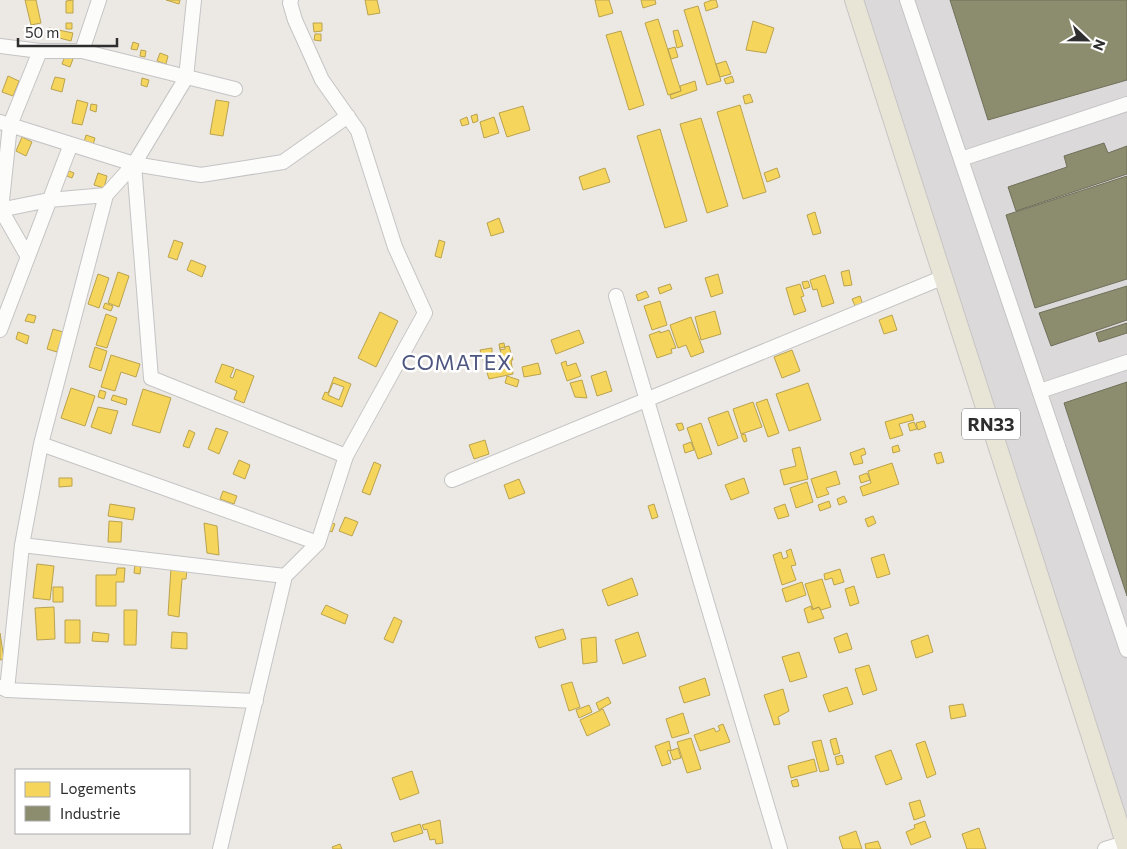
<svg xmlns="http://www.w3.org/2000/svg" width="1127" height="849" font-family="Commissioner,sans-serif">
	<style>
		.industrial { fill: #dcd9db }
		.homes { fill: #f6d55c; stroke: #baa34e; fill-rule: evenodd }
		.industry { fill: #8c8c6e; stroke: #70705b }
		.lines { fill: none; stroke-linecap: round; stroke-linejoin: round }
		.minor-casing { stroke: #c5c4c5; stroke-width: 16 }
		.major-casing { stroke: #c6c5c4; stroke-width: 20 }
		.minor { stroke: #fcfcfb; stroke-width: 14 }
		.major { stroke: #e8e4d6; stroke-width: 18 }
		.labels { text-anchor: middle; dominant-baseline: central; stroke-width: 5; stroke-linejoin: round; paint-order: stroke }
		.shield { fill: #fff; stroke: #6d6d6d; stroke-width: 1 }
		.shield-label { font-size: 18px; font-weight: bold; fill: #2e2e2e }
		.quarter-label { font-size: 21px; letter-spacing: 1px; fill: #4d5680; stroke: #fff }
	</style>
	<rect width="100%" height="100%" fill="#ece8e4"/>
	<!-- industrial -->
	<path class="industrial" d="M862,0H1127V823Z"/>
	<!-- homes -->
	<path class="homes" d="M25,0H36L41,23L31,25Z
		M73,0V13H66V1Z
		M166,0H180L179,4Z
		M365,0H377L380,13L368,15Z
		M595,0H609L613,13L599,17Z
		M641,0H655L656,4L643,8Z
		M712,0H716L718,7L706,11L704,3Z
		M698,6L721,81L707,85L684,10Z
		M658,19L681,91L668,95L645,23Z
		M753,21L774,28L766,53L746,50Z
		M66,23H72V29H66Z
		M313,23H322V31L314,32Z
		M49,28L73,33L71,41L48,35Z
		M678,30L683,46L677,48L673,31Z
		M621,31L644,105L629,110L606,35Z
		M315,34H321V41L314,40Z
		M133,42L139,44L137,50L131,49Z
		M675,47L678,57L671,59L668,49Z
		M141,50L146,51L145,57L140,56Z
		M160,53L168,56L166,64L157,61Z
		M65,56L73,59L70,67L62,64Z
		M726,61L731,74L720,77L716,64Z
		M8,76L19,81L13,96L2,92Z
		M732,76L734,82L726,84L724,79Z
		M55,77L65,79L62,92L51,89Z
		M142,78L149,80L147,87L141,85Z
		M695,81L697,90L671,99L670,95L681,91L680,86Z
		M750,94L753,102L745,104L743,96Z
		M77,100L88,103L82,125L72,123Z
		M216,100L229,102L223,136L210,134Z
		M91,104L97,105L96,112L90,110Z
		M740,105L766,192L743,199L717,112Z
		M523,106L530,130L507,137L499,113Z
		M477,114L478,121L473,123L471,116Z
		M467,117L469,124L462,126L460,120Z
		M494,117L499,133L484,138L480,122Z
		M701,118L728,206L707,213L680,124Z
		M660,129L687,221L665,228L637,136Z
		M86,135L95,138L93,145L84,142Z
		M22,137L32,142L26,156L16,151Z
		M605,168L610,182L583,190L579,177Z
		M777,168L780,177L767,182L764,173Z
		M69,171L74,173L72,178L67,176Z
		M98,173L107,176L104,188L94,185Z
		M815,212L821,233L813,235L807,215Z
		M499,218L504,232L491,236L487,223Z
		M174,240L183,243L177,260L168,257Z
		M439,240L445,242L441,258L435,256Z
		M191,260L206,266L202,277L187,270Z
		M849,270L852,285L844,286L841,272Z
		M118,272L129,276L119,307L108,303Z
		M98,274L109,278L99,308L88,304Z
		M718,274L723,293L711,297L705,278Z
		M825,275L834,303L822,307L817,289L813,290L810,280Z
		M808,281L810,287L804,289L802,282Z
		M670,284L672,289L660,294L658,288Z
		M800,284L804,296L801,297L806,311L794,315L786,288Z
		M646,291L649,297L638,301L636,295Z
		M860,296L863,305L856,308L852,299Z
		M660,301L667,325L652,330L644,306Z
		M105,303L113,306L111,311L103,308Z
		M715,311L721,334L701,340L695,317Z
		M380,312L398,321L376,367L358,358Z
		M28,314L36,316L34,323L25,321Z
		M106,314L117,318L107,348L96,345Z
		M892,315L897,330L884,334L879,320Z
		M691,317L704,352L691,357L686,345L678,348L670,325Z
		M53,329L63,332L57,352L47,349Z
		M579,330L584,343L556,354L551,340Z
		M669,330L676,348L671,349L672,353L657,358L649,335L660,331V333Z
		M18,332L29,336L27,344L16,339Z
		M504,343L505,349L500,350L499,344Z
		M509,346L513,360H511L513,374L489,379L480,350L492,348V355H489L493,368L503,366L500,348Z
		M95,347L107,351L101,371L89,367Z
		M792,350L800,371L782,378L774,357Z
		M111,355L140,364L136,377L121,372L115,391L101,387Z
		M566,361L567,366L576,363L581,376L567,381L561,363Z
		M538,363L541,374L524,377L522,367Z
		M222,364L234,368L230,377L233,378L236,369L254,376L244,403L234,399L237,391L215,382Z
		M606,371L612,391L597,396L591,376Z
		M507,376L519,380L517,387L505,383Z
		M334,377L351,384L342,407L322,399L325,392L328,393ZM333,383L344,387L339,400L328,395Z
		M582,380L587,398L575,397L570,383Z
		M808,383L821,420L789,431L776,394Z
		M71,388L95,396L85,426L61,418Z
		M143,389L171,398L160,433L132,425Z
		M100,390L106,392L104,399L98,397Z
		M113,395L127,399L126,405L111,400Z
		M767,399L779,433L768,437L756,403Z
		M753,402L762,427L741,434L733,409Z
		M98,407L118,411L111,434L91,427Z
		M728,411L738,438L718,446L708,418Z
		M912,414L914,420L899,424L903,435L890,439L885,422Z
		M924,421L926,427L918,430L916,423Z
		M914,422L917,429L910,431L908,424Z
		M682,423L684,429L679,431L676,424Z
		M701,423L712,454L698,459L687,428Z
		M216,428L228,432L219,454L208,449Z
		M189,430L195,433L189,448L183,446Z
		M745,434L747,441L744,442L741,435Z
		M485,440L489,454L474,459L469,445Z
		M691,442L694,450L685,453L683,445Z
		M898,445L900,451L893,453L892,447Z
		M800,447L808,479L784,485L780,470L796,466L792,449Z
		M864,448L866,454L861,456L863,463L854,465L850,453Z
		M941,452L944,462L937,464L934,454Z
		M239,460L250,465L245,479L233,474Z
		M374,462L381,465L370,495L362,492Z
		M892,463L899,484L863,496L860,487L871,483L868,471Z
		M836,471L840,484L826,488L829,494L817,498L811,479Z
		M867,473L870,480L861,483L859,476Z
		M59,478H72V486L59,487Z
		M744,478L749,493L731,500L725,485Z
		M519,479L525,493L509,499L504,485Z
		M807,482L813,502L796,508L790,488Z
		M223,491L237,496L234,504L220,499Z
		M844,496L847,502L839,505L837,499Z
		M829,501L831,507L820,511L818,505Z
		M110,504L135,508L133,520L108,516Z
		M654,504L658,517L652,519L648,506Z
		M785,504L789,516L778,519L774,508Z
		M873,516L876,523L868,527L865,519Z
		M345,517L358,522L352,536L339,531Z
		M109,521L122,522L121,542H108Z
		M327,521L335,524L332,532L324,529Z
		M204,523L217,526L219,555L207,553Z
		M791,549L796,565L791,566L796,580L782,585L773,555L781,552L783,559L788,557L786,551Z
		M884,554L890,574L877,578L871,558Z
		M37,564L54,566L50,600L33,598Z
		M135,564L141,565L140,574L134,573Z
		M117,568H125L124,582H116V606H96V575H116Z
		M171,568L187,569L186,579H182L179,617L168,615Z
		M840,569L844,582L834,585L832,578L825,580L824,574Z
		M632,578L638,595L608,606L602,590Z
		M822,579L831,607L821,610L819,607L813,609L805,584Z
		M802,582L806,595L786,602L782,589Z
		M854,586L859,603L850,606L845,589Z
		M53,587H63V602H53Z
		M326,605L348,615L345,624L321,614Z
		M811,606L812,610L819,607L824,618L808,623L804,609Z
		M54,607L55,639L37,640L35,608Z
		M124,610H137L136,645H124Z
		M394,617L402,621L393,643L384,639Z
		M65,620H80V643H65Z
		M563,629L566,639L539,648L535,637Z
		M93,632L109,634L108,642L92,641Z
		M172,632L187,633V649L171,648Z
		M638,632L646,656L623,664L615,640Z
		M0,633L4,659L0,660Z
		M847,633L852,649L839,653L834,638Z
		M928,635L933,652L916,658L911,641Z
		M596,637L597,662L583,664L581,639Z
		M799,652L807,677L790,682L782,657Z
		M869,665L877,690L863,695L855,669Z
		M705,678L710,695L684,703L679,687Z
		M572,682L580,707L569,711L561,685Z
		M847,687L853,704L829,712L823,695Z
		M783,689L789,711L778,717L780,724L774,725L764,695Z
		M608,697L611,703L599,710L596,703Z
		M963,704L966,716L951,719L949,706Z
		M589,705L592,712L579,718L576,710Z
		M603,709L610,725L587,736L580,720Z
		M683,713L689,733L672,738L666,719Z
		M723,724L730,742L700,751L694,735L714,728L716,732L720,730L718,726Z
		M691,738L701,769L687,773L677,742Z
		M836,738L840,753L834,755L830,740Z
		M821,740L829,770L820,772L812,742Z
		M669,741L671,750L667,751L671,763L662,766L655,746Z
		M925,741L936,774L927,778L916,744Z
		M678,748L681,758L673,760L670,751Z
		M891,750L902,779L886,785L875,756Z
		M842,755L844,763L837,765L835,757Z
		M814,759L817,771L791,778L788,766Z
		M412,771L419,793L400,800L392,778Z
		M797,779L799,786L793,787L791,781Z
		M920,800L925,816L914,820L909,803Z
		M440,820L443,843L436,844L435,839L430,840L427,829L424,830L422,825Z
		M925,821L931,837L911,845L906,832L915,828L914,825Z
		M420,824L423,833L394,842L391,833Z
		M979,828L986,849H967L962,834Z
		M856,831L862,849H843L839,837Z
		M878,841L881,849H866L865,844Z
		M340,844L342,849H333L332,847Z"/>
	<!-- industry -->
	<path class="industry" d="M950,0H1127V80L988,120Z
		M1104,143L1108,153L1127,146V174L1016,211L1008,187L1067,167L1064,156Z
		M1127,176V279L1035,308L1006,215Z
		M1127,286V320L1051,346L1039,313Z
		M1127,323V333L1099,342L1096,333Z
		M1127,382V596L1064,403Z"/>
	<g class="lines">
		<!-- minor casing -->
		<g class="minor-casing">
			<path id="minor" d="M907,0L1127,650
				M0,46L40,51H82L235,89
				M82,51L99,0
				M0,122L134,164L201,175L283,162L348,116
				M961,159L1127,104
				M134,164L151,378L346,456
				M0,210L49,200L106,195
				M28,257L1,210L10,125L40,51
				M616,296L780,849
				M0,330L71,144
				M1040,391L1127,362
				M41,444L318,543
				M452,480L944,277
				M22,545L285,576
				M0,687L7,690L256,701
				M7,690L22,545L41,444L106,195L134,164L186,78L194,0
				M220,849L285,576L318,543L346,456L425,313L395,247L358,131L322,80L295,20L290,3L291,0
				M1105,849L1125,843L1127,847"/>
		</g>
		<!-- major casing -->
		<g class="major-casing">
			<path id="major" d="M854,0L1127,849"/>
		</g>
		<!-- minor -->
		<use href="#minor" class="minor"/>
		<!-- major -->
		<use href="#major" class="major"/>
	</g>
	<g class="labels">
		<!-- shield labels -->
		<rect class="shield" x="962" y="408.5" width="58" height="31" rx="4"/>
		<g class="shield-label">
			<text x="991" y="424">RN33</text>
		</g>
		<!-- quarter labels -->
		<g class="quarter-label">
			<text x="457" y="361">COMATEX</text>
		</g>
	</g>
	<!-- legend -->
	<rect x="15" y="769" width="175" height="65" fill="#ffffff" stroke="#ababab"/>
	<rect x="25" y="782" width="25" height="15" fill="#f6d55c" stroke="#ababab"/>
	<text x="60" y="794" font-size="15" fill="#2e2e2e">Logements</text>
	<rect x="25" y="806" width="25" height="15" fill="#8c8c6e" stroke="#ababab"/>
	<text x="60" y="819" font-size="15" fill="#2e2e2e">Industrie</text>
	<!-- north arrow -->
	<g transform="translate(1087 40) rotate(112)" stroke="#ffffff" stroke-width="4" paint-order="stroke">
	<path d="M0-4L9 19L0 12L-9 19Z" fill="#2e2e2e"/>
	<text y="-8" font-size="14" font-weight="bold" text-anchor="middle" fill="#2e2e2e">N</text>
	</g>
	<!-- scale -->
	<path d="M18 38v8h99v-8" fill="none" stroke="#2e2e2e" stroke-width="2.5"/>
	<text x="25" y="38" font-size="15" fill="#2e2e2e" stroke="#ffffff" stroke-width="4" paint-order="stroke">50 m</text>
</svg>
